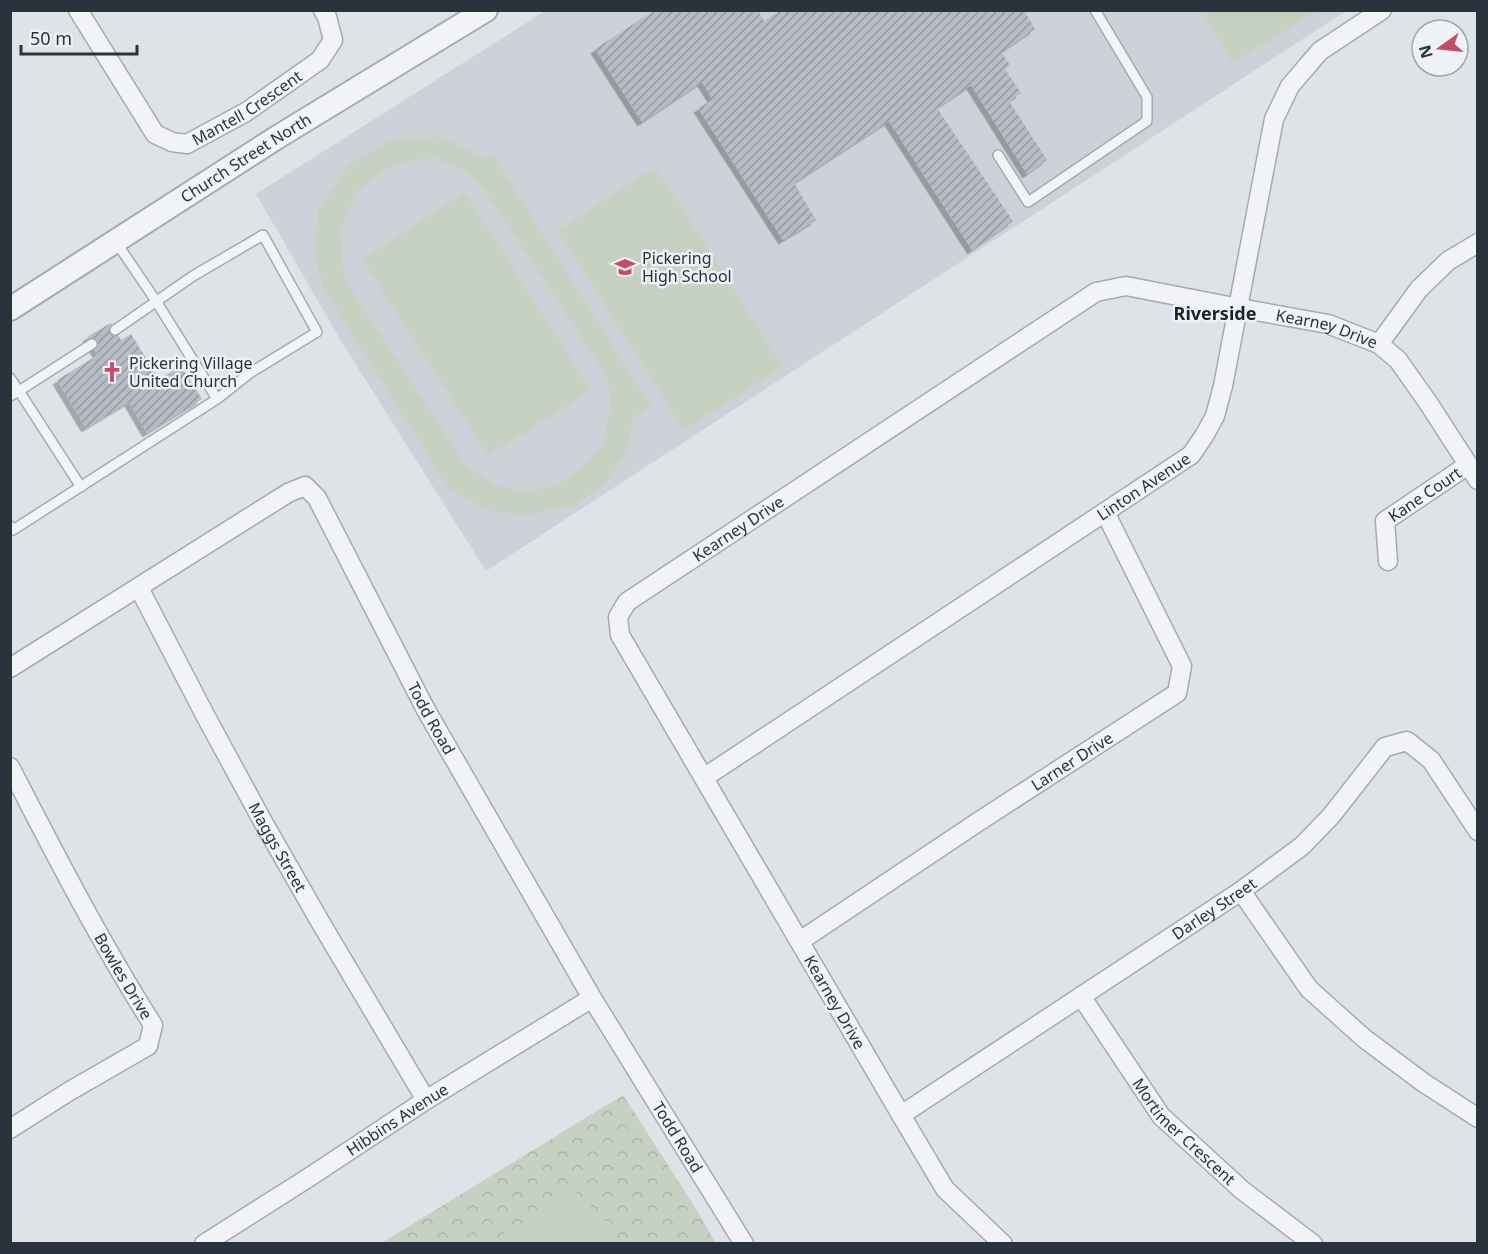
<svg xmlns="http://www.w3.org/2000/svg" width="1488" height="1254" font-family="'Noto Sans',sans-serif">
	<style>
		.built { fill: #cdd2d9 }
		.park { fill: url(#park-crowns) }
		.pitch { fill: #c6d1c1; fill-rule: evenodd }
		.building { fill: url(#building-hatch); filter: url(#shadow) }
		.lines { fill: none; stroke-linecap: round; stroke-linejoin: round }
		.service-casing { stroke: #a5aab1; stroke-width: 12 }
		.minor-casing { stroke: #a5aab1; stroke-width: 21 }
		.tertiary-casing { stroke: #a5aab1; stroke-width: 26 }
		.service { stroke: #f1f3f6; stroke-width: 9 }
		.minor { stroke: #f1f3f6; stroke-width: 18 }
		.tertiary { stroke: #f1f3f6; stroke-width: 22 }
		.labels { text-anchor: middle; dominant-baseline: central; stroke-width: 5; stroke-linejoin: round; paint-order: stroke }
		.street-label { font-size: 16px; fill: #29323d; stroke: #eef1f5 }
		.poi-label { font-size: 16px; fill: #29323d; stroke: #eef1f5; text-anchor: start }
		.neighbourhood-label { font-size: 18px; font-weight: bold; fill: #1b232e; stroke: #eef1f5 }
	</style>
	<defs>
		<pattern id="park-crowns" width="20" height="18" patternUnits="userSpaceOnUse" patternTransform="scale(1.5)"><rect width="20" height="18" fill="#c6d1c1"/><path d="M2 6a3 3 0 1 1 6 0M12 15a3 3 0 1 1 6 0" fill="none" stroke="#aab4a7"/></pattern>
		<pattern id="building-hatch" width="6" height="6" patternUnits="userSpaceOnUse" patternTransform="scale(1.5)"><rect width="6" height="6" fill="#b7bcc4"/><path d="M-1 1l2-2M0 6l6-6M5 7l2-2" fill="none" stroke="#9599a0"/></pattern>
		<filter id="shadow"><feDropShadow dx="-4.5" dy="4.5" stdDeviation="0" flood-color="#0004"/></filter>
	</defs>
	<rect width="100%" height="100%" fill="#dfe3e7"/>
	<!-- built -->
	<path class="built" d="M545,11H1346L486,571L341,341L256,194Z"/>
	<!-- park -->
	<path class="park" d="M623,1095L691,1201L716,1243L380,1244Z"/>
	<!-- pitch -->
	<path class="pitch" d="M1200,11H1317L1233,63Z
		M441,137L483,158L492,153L651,406L633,418L627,451L607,482L575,505L531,514L491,512L449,489L324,290L315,256L318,210L348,165L395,138ZM436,158L463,170L486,192L607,377L611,403L603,443L583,467L555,486L525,491L497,486L465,464L344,278L340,230L357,192L380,172L407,161Z
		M656,167L783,367L684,430L557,230Z
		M465,192L591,390L488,456L362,259Z
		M576,1192L605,1220L617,1243H488Z"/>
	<!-- building -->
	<path class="building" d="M655,10H661L662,13L667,10H758L764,21L781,10H1024L1035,29L1001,52L1010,65L1005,69L1021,93L1009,101L1047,160L1027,174L971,85L937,108L1013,221L972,250L889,121L794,183L816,220L783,240L698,108L713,100L702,82L642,122L595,49Z
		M111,323L121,340L131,334L159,379L181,366L202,399L147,433L129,402L86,428L57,380L98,355L87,337Z"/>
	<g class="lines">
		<!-- service casing -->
		<g class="service-casing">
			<path id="service" d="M998,155L1028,202L1147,121V97L1095,10
				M115,330L193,276L263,235L317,332L250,373L217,399
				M10,378L19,391L10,396
				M81,487L19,391L92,344
				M10,526L13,530L217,399L156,301L116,242"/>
		</g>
		<!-- minor casing -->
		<g class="minor-casing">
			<g id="minor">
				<path id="s1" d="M78,10L155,134L172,142L187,144L246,112L320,60L333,40L327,17L323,10"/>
				<path d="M1379,344L1419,289L1448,261L1478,243"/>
				<path id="s2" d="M1388,561L1385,521L1468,465"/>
				<path id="s3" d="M139,588L205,715L262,820L322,925L426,1100"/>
				<path id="s4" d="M10,668L288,493L305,486L317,498L426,710L592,998L744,1244"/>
				<path id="s5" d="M10,767C55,854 100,942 153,1025L148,1046L68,1092L10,1129"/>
				<path id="s6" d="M705,777L1191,455L1204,436L1215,416L1223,386L1274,119L1290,86L1320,51L1382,10"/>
				<path d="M1241,891L1309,989L1365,1039L1424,1083L1478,1118"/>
				<path id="s7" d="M800,941L978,822L1177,693L1182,666L1105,512"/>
				<path id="s8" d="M1081,996L1161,1116L1242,1190L1313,1244"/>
				<path id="s9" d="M901,1115L1241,891L1302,846L1331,816L1385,747L1407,741L1431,760L1478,831"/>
				<path id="s10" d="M204,1244L308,1178L426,1100L592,998"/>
				<path id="s11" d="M1003,1244L945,1189L901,1115L620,635L618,617L627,602L1096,292L1126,286L1239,308L1328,324L1379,344L1398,360L1429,404L1478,480"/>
			</g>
		</g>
		<!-- tertiary casing -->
		<g class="tertiary-casing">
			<g id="tertiary">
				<path id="s12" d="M10,309L276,138L486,10"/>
			</g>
		</g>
		<!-- service -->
		<use href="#service" class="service"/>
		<!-- minor -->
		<use href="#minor" class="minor"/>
		<!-- tertiary -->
		<use href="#tertiary" class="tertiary"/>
	</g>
	<!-- icons -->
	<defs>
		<g id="school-bare" transform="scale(1.62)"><path d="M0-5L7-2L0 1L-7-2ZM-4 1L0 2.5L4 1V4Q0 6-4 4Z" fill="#c44c65" stroke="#eef1f5" stroke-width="2.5" paint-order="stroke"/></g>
		<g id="church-bare" transform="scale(1.62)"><path d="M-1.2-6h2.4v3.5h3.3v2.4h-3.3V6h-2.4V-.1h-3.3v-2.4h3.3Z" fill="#c44c65" stroke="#eef1f5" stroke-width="2.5" paint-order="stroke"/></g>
	</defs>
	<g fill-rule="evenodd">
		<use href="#school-bare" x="625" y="267"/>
		<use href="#church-bare" x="112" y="372"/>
	</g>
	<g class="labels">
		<!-- street labels -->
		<g class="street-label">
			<text stroke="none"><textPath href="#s1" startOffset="250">Mantell Crescent</textPath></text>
			<text stroke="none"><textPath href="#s12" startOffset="280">Church Street North</textPath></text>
			<text stroke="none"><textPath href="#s11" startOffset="1556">Kearney Drive</textPath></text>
			<text stroke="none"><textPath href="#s6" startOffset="526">Linton Avenue</textPath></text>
			<text stroke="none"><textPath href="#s2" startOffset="88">Kane Court</textPath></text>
			<text stroke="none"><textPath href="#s11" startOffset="891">Kearney Drive</textPath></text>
			<text stroke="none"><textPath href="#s4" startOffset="612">Todd Road</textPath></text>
			<text stroke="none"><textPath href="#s7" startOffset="326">Larner Drive</textPath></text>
			<text stroke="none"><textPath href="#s3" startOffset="294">Maggs Street</textPath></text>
			<text stroke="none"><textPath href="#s9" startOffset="375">Darley Street</textPath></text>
			<text stroke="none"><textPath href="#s5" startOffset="238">Bowles Drive</textPath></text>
			<text transform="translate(835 1002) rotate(60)">Kearney Drive</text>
			<text stroke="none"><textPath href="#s10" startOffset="230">Hibbins Avenue</textPath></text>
			<text stroke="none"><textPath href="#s8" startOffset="171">Mortimer Crescent</textPath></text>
			<text stroke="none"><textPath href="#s4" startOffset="1098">Todd Road</textPath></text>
		</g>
		<!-- poi labels -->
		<g class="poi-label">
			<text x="642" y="258">Pickering<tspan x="642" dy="18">High School</tspan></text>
			<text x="129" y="363">Pickering Village<tspan x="129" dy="18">United Church</tspan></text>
		</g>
		<!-- neighbourhood labels -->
		<g class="neighbourhood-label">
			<text x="1215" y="313">Riverside</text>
		</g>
	</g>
	<!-- border -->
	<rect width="1488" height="1254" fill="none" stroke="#29323d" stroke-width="24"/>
	<!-- north arrow -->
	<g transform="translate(1440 48) rotate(255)"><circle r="28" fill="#eef1f5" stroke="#9fa5ab" stroke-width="1.5"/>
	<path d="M0-4.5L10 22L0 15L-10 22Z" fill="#c44c65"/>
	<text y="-9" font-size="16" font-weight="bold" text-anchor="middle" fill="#29323d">N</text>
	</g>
	<!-- scale -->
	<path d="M21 45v9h116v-9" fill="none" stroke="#29323d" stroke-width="3"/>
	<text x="30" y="45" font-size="18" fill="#29323d" stroke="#eef1f5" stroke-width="4.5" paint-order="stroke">50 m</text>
</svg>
